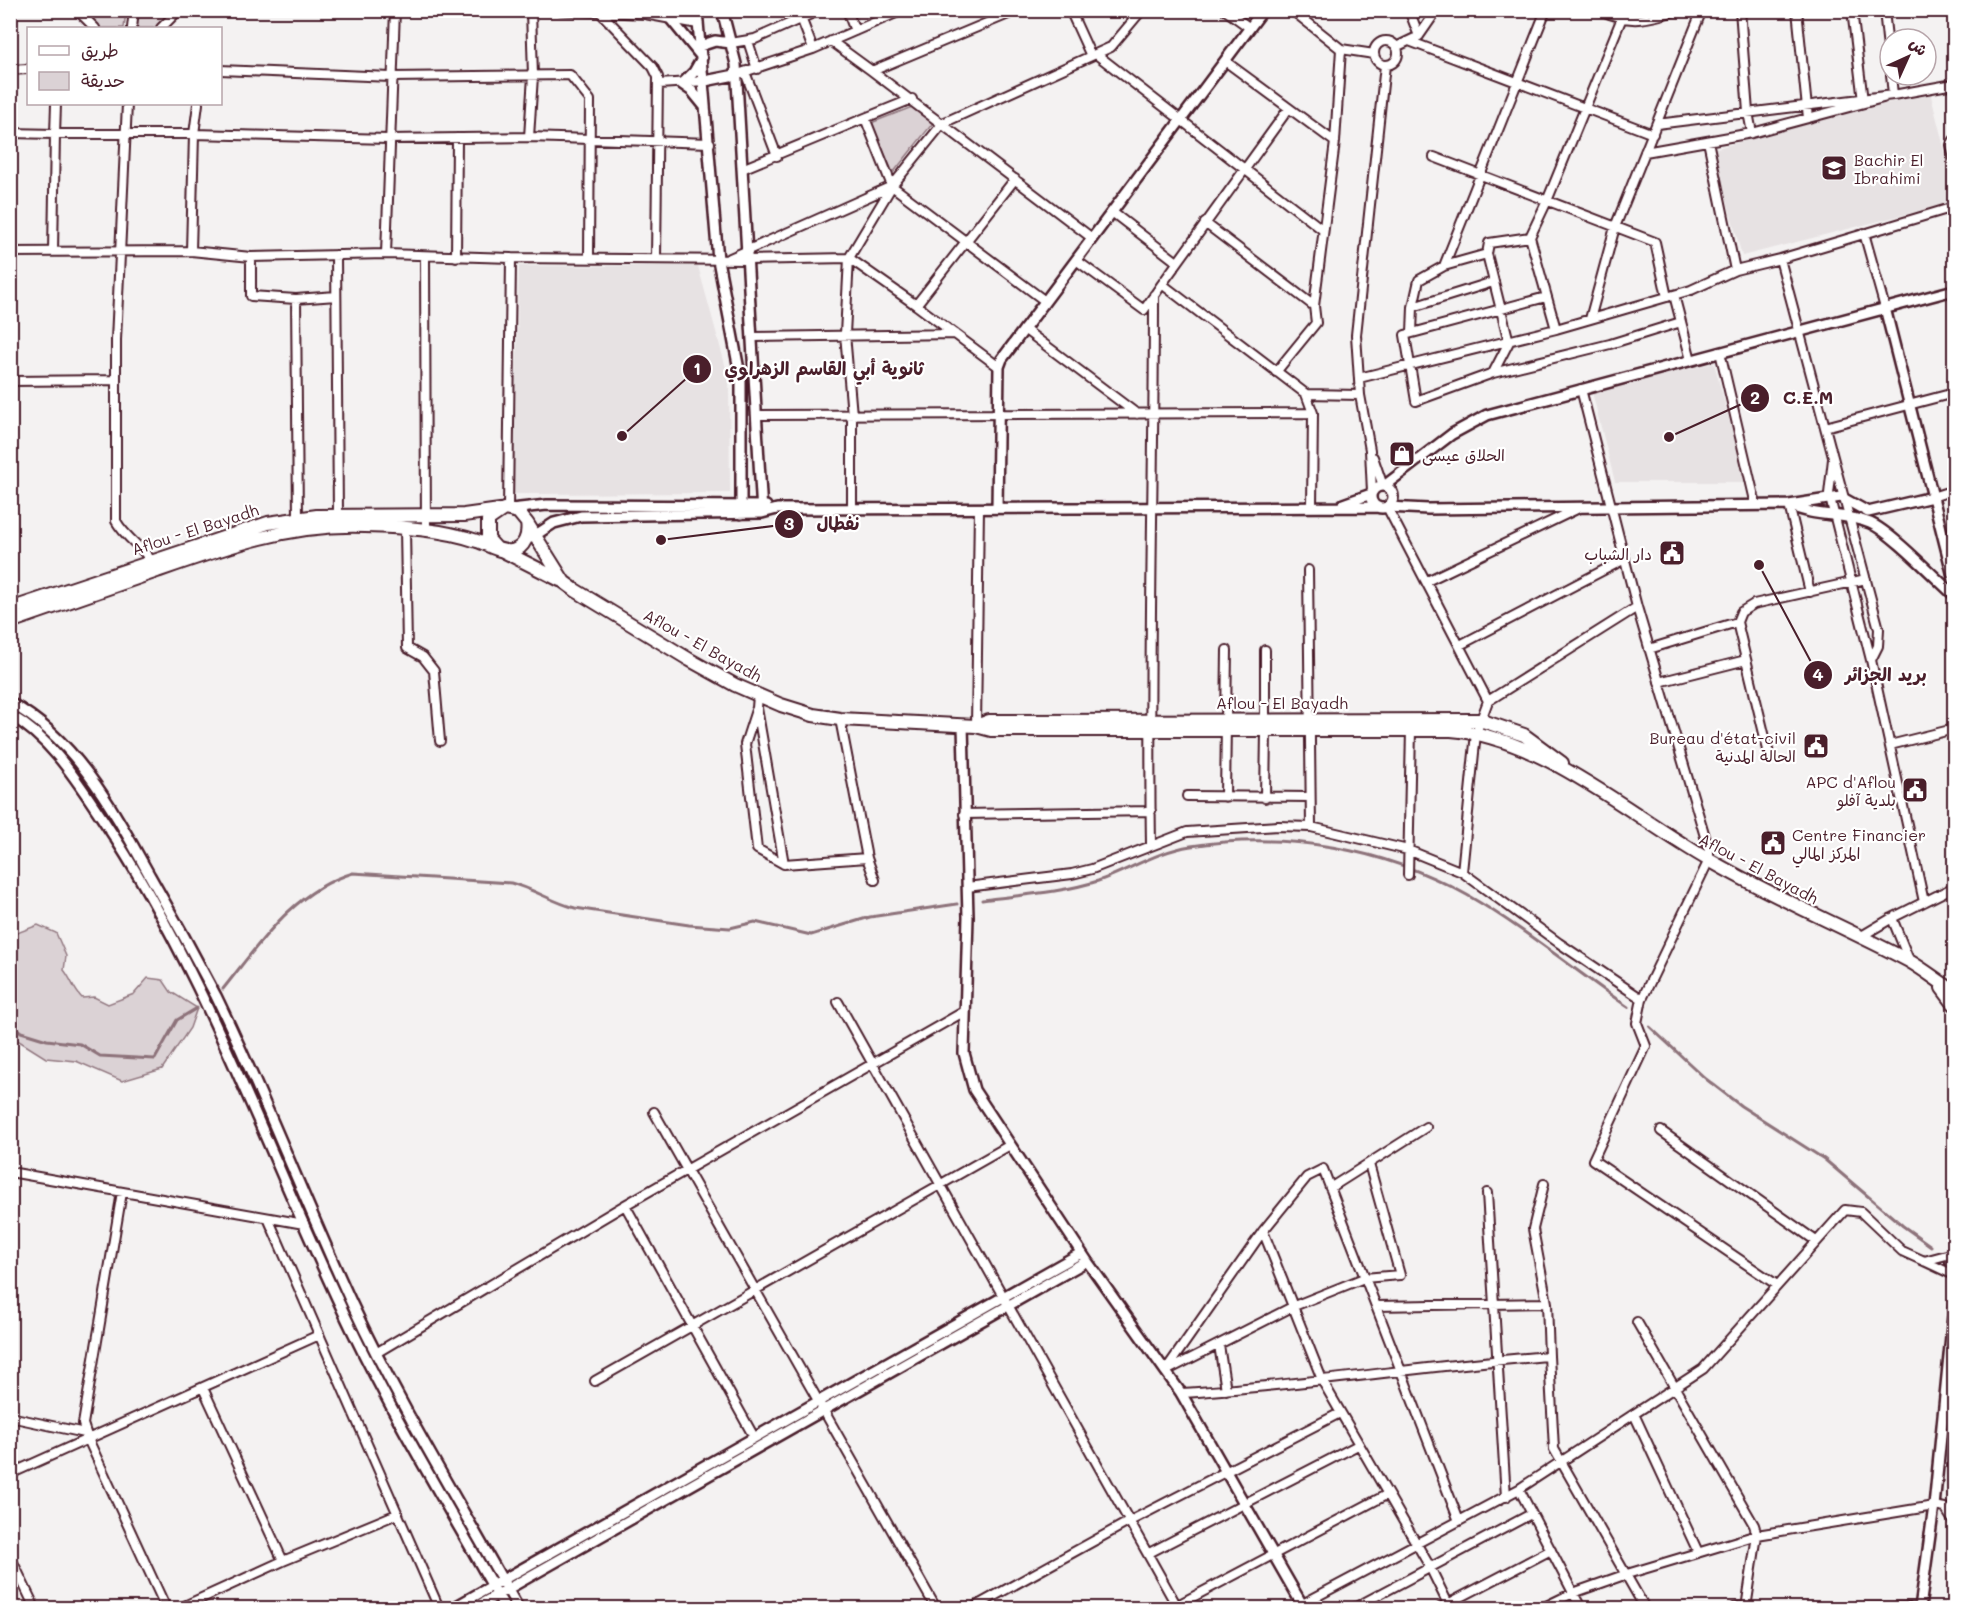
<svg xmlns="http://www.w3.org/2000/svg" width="1965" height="1619" font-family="Mali,'Playpen Sans Arabic',sans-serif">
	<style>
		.built { fill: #e7e2e3 }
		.green { fill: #dbd2d5; stroke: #927880; stroke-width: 1.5 }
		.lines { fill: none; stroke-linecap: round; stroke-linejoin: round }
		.stream { stroke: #8d727a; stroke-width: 3 }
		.minor-casing { stroke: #4a1f2b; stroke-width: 12 }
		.tertiary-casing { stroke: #4a1f2b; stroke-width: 14 }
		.primary-casing { stroke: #4a1f2b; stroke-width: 16 }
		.minor { stroke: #fff; stroke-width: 8 }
		.tertiary { stroke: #fff; stroke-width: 9 }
		.primary { stroke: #fff; stroke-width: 12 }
		.labels { text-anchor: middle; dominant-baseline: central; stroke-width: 4.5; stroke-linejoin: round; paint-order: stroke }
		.poi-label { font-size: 16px; fill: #4a1f2b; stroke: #fff; text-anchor: start }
		.street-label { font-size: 16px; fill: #4a1f2b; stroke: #fff }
		.leader { fill: none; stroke: #4a1f2b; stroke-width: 2 }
		.callout-dot { fill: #4a1f2b; stroke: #fff; stroke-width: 2 }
		.mark-label { font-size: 18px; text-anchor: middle; font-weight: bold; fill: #fff }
		.callout-label { font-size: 18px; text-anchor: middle; font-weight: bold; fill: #4a1f2b; stroke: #fff; stroke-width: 4.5; stroke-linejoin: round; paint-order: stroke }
	</style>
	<rect width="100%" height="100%" fill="#f4f2f2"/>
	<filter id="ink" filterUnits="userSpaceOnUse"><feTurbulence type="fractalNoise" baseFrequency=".0167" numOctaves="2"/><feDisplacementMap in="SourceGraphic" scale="12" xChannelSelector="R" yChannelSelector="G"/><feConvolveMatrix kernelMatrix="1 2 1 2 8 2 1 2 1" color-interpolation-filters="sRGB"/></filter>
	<g filter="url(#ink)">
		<!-- built -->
		<path class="built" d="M1930,92L1954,187V202L1742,256L1713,149Z
			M519,266H698L729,379L730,493L513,494Z
			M1714,363L1746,482H1615L1592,392Z"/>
		<!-- green -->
		<path class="green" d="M85,11H126L124,28H101Z
			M139,13H171L155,28H137Z
			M912,107L933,123L893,173L871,123Z
			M11,922L12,935L38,925L56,933L66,956L64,970C72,980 73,989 82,998L94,997L108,1004L134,994L148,978L163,980L171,992L197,1008L190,1028L162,1069L122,1081L76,1061L46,1058L11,1036Z"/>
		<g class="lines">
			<!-- stream -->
			<path class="stream" d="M10,866V876
				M982,900C1020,895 1061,893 1098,881C1129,870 1158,851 1191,846C1285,831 1384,848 1467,895C1521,926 1576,971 1628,1007
				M223,989C260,943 293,891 353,873L511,883C534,889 552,902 575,908L689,925L730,928L755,922L811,935L870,917L957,904
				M10,1023L21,1032L47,1040L80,1044L100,1056L155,1059L177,1020L197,1008
				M1650,1027L1706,1079L1741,1106L1824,1159L1903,1226L1931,1246"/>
			<!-- minor casing -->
			<g class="minor-casing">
				<path id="minor" d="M77,10L95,28
					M561,10L645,14L698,24
					M598,10L653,67L658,77L656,259
					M798,10L813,49
					M847,10L855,31
					M1018,10L872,71L1092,238
					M1070,10L1091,56
					M1225,10L1250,28
					M1292,10L1341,49L1374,54
					M1599,10C1635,25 1644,19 1680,10
					M1740,10L1748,112L1752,133
					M1797,10L1808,118
					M1852,10L1863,101
					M1884,10L1890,67
					M132,28L134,10
					M161,28L179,10
					M1419,36L1437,10
					M748,41L757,69
					M831,41L872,71
					M1409,41L1653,134
					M1374 53a12 12 0 1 1 24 0a12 12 0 1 1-24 0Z
					M731,43L755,39L820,10
					M1396,47L1419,36L1409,10
					M1096,54L1323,230
					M1225,61L1335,142
					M10,70L28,69
					M220,70L391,77L570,75L590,100L589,257
					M745,72L777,156
					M735,75L813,49L903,10
					M1891,75L1893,95
					M659,84L705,81
					M912,99L865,118L892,186L1045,301
					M127,104L116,340V521C125,537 140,546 151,560
					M1657,124L1893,95L1954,84
					M10,133L55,134L56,104
					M529,137L533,76L531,10
					M1954,140L1951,145L1954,159
					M1708,141L1735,270
					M1645,152L1752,133L1883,98
					M1434,157L1655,242L1667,297
					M742,169L865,118
					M1112,212L1177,262
					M1205,223L1314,306
					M1864,233L1885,308
					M1530,237L1489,243L1487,254L1444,266L1546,10
					M53,251L55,134H194L388,139L529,137L710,143
					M191,251L194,134L198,104
					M10,252L191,251L251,257L386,254L511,258L508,509
					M386,254L395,10
					M1487,254L1509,342L1493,373
					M336,255L338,515
					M251,257V296L296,299L336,296
					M425,257L426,531
					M456,257L457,138
					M511,258L748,260L849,258L916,305
					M728,259L890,187
					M1780,259L1879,629L1878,646L1871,660
					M1076,260L1144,310L1162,284L1306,394L1360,395
					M1162,284L1289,108
					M1674,295L1691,360
					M1546,297L1405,335L1416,401L1493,373L1610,344L1681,322
					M296,299L298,518
					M1413,307L1419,280L1444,266
					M1590,319L1615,227L1702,10
					M1024,329L1137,414
					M1556,329L1691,290L1735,270L1780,259L1954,207
					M1412,333L1413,307L1493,282
					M753,337L955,334
					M1720,352L1756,505
					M999,367L916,305L1015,179
					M1276,372L1316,323L1314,306L1335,142L1341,49
					M1359,378L1556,329L1530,237L1547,201L1621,20
					M10,381L116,380
					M1581,389L1637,607L1709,850V860L1642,999L1637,1023L1646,1046L1593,1160L1777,1285
					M758,415L1313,413L1306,394
					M1825,427L1954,393
					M1373,457L1383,486
					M1833,459L1829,494L1871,660L1924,902
					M1372,492L1370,450L1360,395L1356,335L1385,65
					M1932,497L1954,490
					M1789,505L1810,592
					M1312,506L1313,413
					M1387,507L1488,701L1476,733L1462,872
					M852,509V415L845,334L849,258L892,186L943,123L1111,47L1142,10
					M405,528L407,648L423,657L434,671L440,741
					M1308,570L1311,827
					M1427,581L1577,509
					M1460,645L1625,559
					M1649,649L1737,622
					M1265,650V719
					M1659,682L1746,660
					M758,695L757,708L784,864L867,858
					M1488,701L1637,607
					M756,710L745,744L757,849L784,864
					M840,719L867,858L875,880
					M976,726L979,508
					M1890,745L1954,729
					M1769,754L1737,622L1741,612L1754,604L1866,579
					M1187,796L1310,797
					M1225,797L1227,650
					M1265,798L1266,731
					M964,814L1151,811
					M1151,845C1148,662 1154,478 1154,295
					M1408,875L1411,729
					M967,887L1072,874L1092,869L1187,832L1278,826L1311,827L1408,850L1462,872L1559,943L1642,999
					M1860,937L1892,918
					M1909,960L1892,918L1954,887
					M838,1002L1178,1608
					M654,1112L936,1608
					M1661,1131L1816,1241
					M10,1172L304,1224
					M1544,1184L1533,1229L1547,1303L1549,1356
					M1330,1188L1426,1127
					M122,1192L83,1424L88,1439L166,1608
					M1487,1193L1506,1497
					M625,1205L754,1437
					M268,1218L439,1608
					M1263,1231L1323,1382L1430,1567L1450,1608
					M1954,1253L1924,1261L1954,1275
					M1376,1306L1547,1303
					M1637,1322L1754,1525L1757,1535L1746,1608
					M1219,1345L1226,1390
					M376,1353L625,1205L965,1011
					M1168,1370L1294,1306L1364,1278L1400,1275L1369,1164
					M1165,1371L1263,1231L1307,1177L1323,1169L1459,1521L1519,1489
					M595,1381L1010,1145
					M203,1388L283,1561
					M1181,1393C1304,1386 1426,1365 1549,1356L1554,1449L1645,1608
					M1634,1414L1698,1552
					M10,1417L85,1433
					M10,1474L319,1335
					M1149,1553L1358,1445
					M10,1556L35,1608
					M976,1606L1130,1521L1340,1413
					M180,1608L283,1561L397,1514
					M1172,1608L1386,1495
					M1295,1608L1459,1521
					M1354,1608L1531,1514
					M1440,1608L1551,1550
					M1542,1608L1573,1593L1627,1574L1757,1535L1934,1506L1945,1508L1954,1522
					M1581,1608L1519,1489L1703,1369L1845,1210L1861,1212L1902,1251L1924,1261
					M1734,1608L1746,1605
					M1844,1608L1920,1607"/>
			</g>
			<!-- tertiary casing -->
			<g class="tertiary-casing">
				<path id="tertiary" d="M682,10L669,17L700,55
					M697,10L718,260L741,380V514
					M722,10L736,64L762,513
					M700,46L715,41L731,43
					M702,58L694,72L682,84L692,91L705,107
					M705,81L735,75
					M1885,308L1954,580
					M1384,486L1452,434L1487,415L1954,290
					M1371 497a11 11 0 1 1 22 0a11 11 0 1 1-22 0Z
					M1343,504L1371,494
					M1789,505C1816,518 1843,512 1870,523C1891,532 1935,578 1954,595
					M1387,507L1428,509L1789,505L1841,497L1868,512L1932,497
					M997,508L999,367L1002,359L1263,10
					M511,509L547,505L766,506
					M531,538L554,523L581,516L762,513L777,509L1378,507
					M10,703C76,738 115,813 150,876C173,916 195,956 216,996C265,1097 305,1202 352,1304C401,1409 462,1507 518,1608
					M10,715C51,738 77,781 102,818C208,976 269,1158 351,1328C397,1424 453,1515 505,1608
					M963,725L968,917L964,1053L974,1090L1087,1261L1181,1393L1304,1608
					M1954,1255L1951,1262L1954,1273
					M453,1608L1081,1253
					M474,1608L1087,1261
					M1920,1608L1934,1506L1954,1306"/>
			</g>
			<!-- primary casing -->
			<g class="primary-casing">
				<path id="primary" d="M527,523L564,582L575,590L690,660L735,685L781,705L813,715L840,719L976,726L991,730H1451C1543,737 1631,816 1709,860C1774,898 1843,926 1909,961C1925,970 1939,982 1954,991
					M503,551L560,580
					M10,609L268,523L317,516L464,515L500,510
					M10,622C59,605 108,588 157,571C225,547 292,523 365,526C402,527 441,529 477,541C488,544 500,553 512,551C525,548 529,535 527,523L518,512L504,509L488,520V539L497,549
					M976,726L989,721L1480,720L1524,735L1562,763
					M1942,988L1954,1004"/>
			</g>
			<!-- minor -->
			<use href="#minor" class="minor"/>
			<!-- tertiary -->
			<use href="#tertiary" class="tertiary"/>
			<!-- primary -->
			<use href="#primary" class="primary"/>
		</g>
	</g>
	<!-- icons -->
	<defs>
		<g id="school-square" transform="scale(1.35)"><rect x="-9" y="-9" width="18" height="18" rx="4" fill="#4a1f2b" stroke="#fff"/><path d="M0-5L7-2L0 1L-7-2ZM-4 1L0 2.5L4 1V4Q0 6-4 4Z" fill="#fff"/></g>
		<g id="shop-square" transform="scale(1.35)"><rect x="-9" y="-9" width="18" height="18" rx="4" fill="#4a1f2b" stroke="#fff"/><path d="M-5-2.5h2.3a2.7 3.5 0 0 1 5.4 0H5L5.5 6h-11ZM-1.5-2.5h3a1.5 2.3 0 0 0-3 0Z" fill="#fff"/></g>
		<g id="civic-square" transform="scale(1.35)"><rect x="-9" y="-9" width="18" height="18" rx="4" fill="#4a1f2b" stroke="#fff"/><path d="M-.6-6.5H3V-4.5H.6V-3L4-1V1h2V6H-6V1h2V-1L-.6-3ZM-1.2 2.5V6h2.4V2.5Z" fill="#fff"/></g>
	</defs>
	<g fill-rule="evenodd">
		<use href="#school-square" x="1834" y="168"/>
		<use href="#shop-square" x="1402" y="454"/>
		<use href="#civic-square" x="1672" y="553"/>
		<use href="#civic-square" x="1816" y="746"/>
		<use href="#civic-square" x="1915" y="790"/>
		<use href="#civic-square" x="1773" y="843"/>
	</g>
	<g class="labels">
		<!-- poi labels -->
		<g class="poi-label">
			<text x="1854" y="159">Bachir El<tspan x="1854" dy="18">Ibrahimi</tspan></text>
			<text x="1422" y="454">الحلاق عيسى</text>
			<text x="1652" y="553" text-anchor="end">دار الشباب</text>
			<text x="1796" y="737" text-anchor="end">Bureau d'état-civil<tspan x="1796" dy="18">الحالة المدنية</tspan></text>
			<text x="1896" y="781" text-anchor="end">APC d'Aflou<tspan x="1896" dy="18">بلدية آفلو</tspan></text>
			<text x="1792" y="834">Centre Financier<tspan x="1792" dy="18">المركز المالي</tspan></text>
		</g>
		<!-- street labels -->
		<g class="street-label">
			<text transform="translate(195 529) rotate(-18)">Aflou - El Bayadh</text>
			<text transform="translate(703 645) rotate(29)">Aflou - El Bayadh</text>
			<text x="1282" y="702">Aflou - El Bayadh</text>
			<text transform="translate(1759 868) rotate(28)">Aflou - El Bayadh</text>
		</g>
	</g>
	<!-- callouts -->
	<path class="leader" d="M622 436L697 369M1669 437L1755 398M661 540L789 524M1759 565L1818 675"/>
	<g class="callout-dot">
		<circle cx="622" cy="436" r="6"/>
		<circle cx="1669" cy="437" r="6"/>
		<circle cx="661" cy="540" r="6"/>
		<circle cx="1759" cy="565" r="6"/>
		<circle cx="697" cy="369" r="15"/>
		<circle cx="1755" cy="398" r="15"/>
		<circle cx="789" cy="524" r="15"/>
		<circle cx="1818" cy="675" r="15"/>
	</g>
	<g class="mark-label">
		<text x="697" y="375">1</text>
		<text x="1755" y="404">2</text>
		<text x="789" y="530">3</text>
		<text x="1818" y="681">4</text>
	</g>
	<g class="callout-label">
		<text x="824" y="375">ثانوية أبي القاسم الزهراوي</text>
		<text x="1808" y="404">C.E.M</text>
		<text x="838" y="530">نفطال</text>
		<text x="1886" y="681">بريد الجزائر</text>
	</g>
	<!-- margin -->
	<rect width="1965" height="1619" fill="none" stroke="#fff" stroke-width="36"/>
	<rect x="18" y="18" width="1929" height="1583" fill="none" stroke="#4a1f2b" stroke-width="2" filter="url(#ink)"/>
	<!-- legend -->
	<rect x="27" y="27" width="195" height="78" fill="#ffffff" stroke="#b7a5aa" stroke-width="1.5"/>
	<rect x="39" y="46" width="30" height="9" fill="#ffffff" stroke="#b7a5aa" stroke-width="1.5"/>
	<text x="81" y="57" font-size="18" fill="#4a1f2b">طريق</text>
	<rect x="39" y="72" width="30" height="18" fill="#dbd2d5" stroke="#b7a5aa" stroke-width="1.5"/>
	<text x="81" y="87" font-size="18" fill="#4a1f2b">حديقة</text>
	<!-- north arrow -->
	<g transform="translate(1908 57) rotate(45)"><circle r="28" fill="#ffffff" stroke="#b7a5aa" stroke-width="1.5"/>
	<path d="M0-4.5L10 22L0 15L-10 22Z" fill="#4a1f2b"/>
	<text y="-9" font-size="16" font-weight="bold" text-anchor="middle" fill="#4a1f2b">ش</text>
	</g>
</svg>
